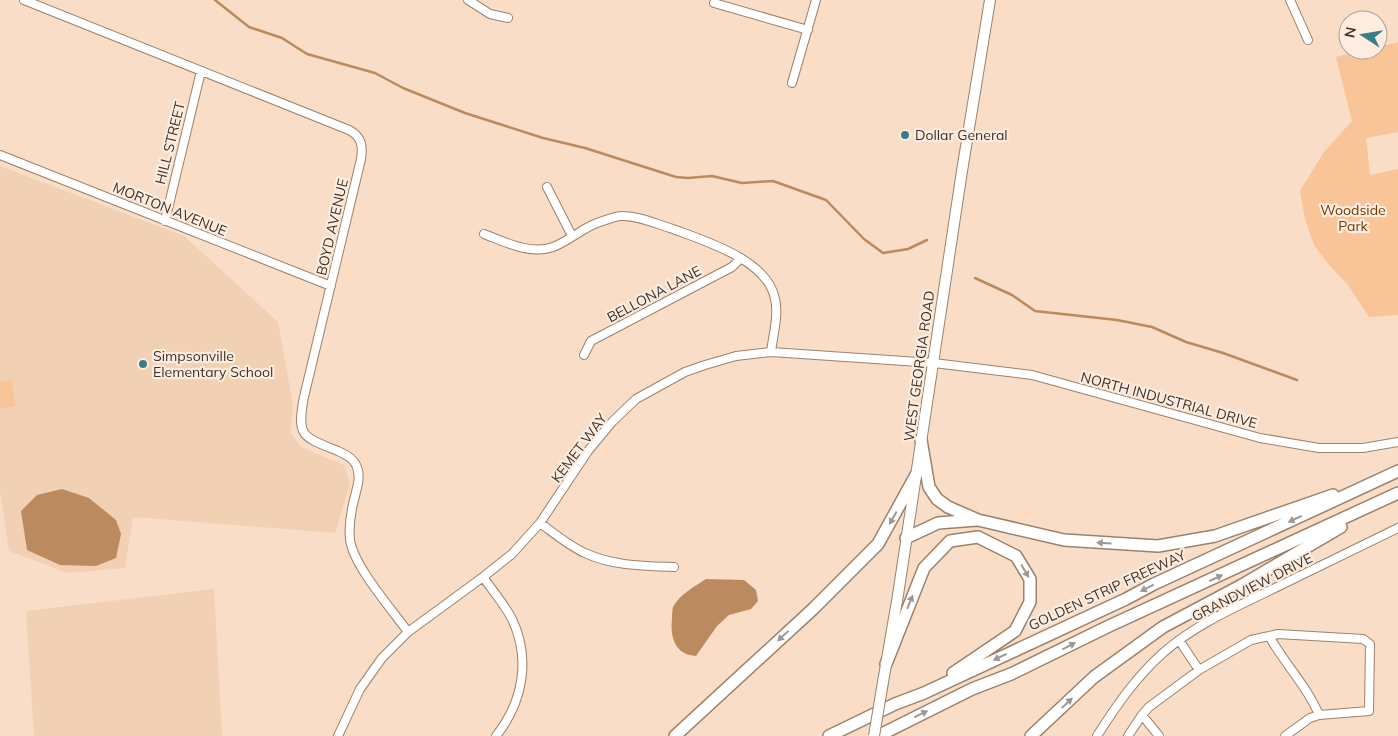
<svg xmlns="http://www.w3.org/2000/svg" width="1398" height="736" font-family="Mulish,sans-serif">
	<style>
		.built { fill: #f1d0b4 }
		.green { fill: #f8c498 }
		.water { fill: #bc8a5f }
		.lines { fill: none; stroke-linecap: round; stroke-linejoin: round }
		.stream { stroke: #bc8a5f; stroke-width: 2.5 }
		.minor-casing { stroke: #9b826d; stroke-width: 10 }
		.major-casing { stroke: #9b826d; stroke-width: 12 }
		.highway-casing { stroke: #9b826d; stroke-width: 14 }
		.minor { stroke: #fff; stroke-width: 8 }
		.major { stroke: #fff; stroke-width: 10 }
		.highway { stroke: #fff; stroke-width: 11 }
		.major-bridge-casing { stroke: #9b826d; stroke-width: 12; stroke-linecap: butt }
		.major-bridge { stroke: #fff; stroke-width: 10 }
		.oneway { fill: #9e9894 }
		.poi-dot { fill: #387d8a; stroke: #fdecdf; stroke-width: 2 }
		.labels { text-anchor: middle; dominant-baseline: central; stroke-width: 4.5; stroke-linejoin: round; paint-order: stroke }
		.poi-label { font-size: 14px; fill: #3c3229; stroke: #fdecdf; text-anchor: start }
		.street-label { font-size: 14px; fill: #3c3229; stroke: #fdecdf }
		.park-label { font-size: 14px; fill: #6c3c04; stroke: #fdecdf }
	</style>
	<rect width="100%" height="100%" fill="#f9ddc6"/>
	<!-- built -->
	<path class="built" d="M0,166L184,236L278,322L293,405L290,432L301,447L344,465L350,484L335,533L133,517L125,568L68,573L9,551L0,491Z
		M214,589L222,736H34L26,611Z"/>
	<!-- green -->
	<path class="green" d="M1398,42V132L1366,138L1370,175L1398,169V315L1369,317L1348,285L1329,265L1314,245L1305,219L1300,191L1324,152L1352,121L1336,57L1365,50H1378V47Z
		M12,380L15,406L0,408V382Z"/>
	<!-- water -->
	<path class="water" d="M62,489L89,498L116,520L121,534L116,558L96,566L60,565L27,550L21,511L37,495Z
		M706,579L744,580L756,590L758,601L751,609L729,615L717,626L696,656C675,655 670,637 672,619C672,616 672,611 673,607C679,595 695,586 706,579Z"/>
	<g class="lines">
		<!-- stream -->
		<path class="stream" d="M215,0L249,27L282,38L307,54L375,73L403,88L465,113L543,138L585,148L676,177L688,178L712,176L742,183L773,181L826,200L864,239L883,253L908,249L927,240
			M975,278L1012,295L1035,311L1117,320L1152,327L1186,342L1223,353L1297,380"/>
		<!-- minor casing -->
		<g class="minor-casing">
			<path id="minor" d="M24,0L349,130C362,137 363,146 361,159L304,397C296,437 303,437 338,451C345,454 353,458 356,465C363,478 354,495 352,509C350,519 349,530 350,539C352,564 393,611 408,632
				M468,0L490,14L508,18
				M1290,0L1308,40
				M714,3L808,30
				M792,83L816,0
				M0,155L331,286
				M547,187L572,236
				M165,221L201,71
				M484,234C505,242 530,255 553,247C569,241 581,229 597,223C604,221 614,216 622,216C640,216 656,224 673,229C705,241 768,260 775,299C779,315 773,335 771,352
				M584,355L591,341L732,267L741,258
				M540,523C554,533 569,546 585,553C613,566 644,566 674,567
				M483,577C493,591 504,604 512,619C531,659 523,702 496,736
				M1269,636C1284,663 1307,686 1319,715
				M1179,640L1199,670
				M1142,715L1159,736
				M338,736L360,689L382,658L408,632L483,577L512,554L540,523L588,451L612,422L636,399L685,372L705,365L736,356L771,352L934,363L1032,375L1260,438L1319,448H1363L1398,442
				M1097,736C1116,706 1136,677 1163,653C1196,624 1236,607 1275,588C1316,568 1357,548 1398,528
				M1128,736L1142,715L1149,707L1199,670L1251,640L1278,634L1363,639L1370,644L1369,711L1319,715L1310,718L1285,736"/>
		</g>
		<!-- major casing -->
		<g class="major-casing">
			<path id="major" d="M883,682L898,595L962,171L990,0"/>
		</g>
		<!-- highway casing -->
		<g class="highway-casing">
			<path id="highway" d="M921,440L929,487L937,499L948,507L978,520L1064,540L1158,546L1215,536L1333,495
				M906,538L938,523L977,520
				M886,664L924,568L950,541L978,537L1016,556L1030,579V602L1015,631L953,673
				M675,736L813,609L878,544L916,475
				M829,736L895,704L924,693L1126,599L1154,584L1398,471
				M878,736L972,689L1011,674L1107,627L1398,493
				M1031,736L1094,677L1163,627L1242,585L1341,527"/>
		</g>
		<!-- minor -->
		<use href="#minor" class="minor"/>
		<!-- major -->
		<use href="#major" class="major"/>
		<!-- highway -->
		<use href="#highway" class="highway"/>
		<!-- major-bridge casing -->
		<g class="major-bridge-casing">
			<path id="major-bridge" d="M874,736L883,682"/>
		</g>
		<!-- major-bridge -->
		<use href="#major-bridge" class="major-bridge"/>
	</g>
	<!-- one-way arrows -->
	<defs><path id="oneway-solid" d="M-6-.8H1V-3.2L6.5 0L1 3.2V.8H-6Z" transform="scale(1.25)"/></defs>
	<g class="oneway">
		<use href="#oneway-solid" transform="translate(893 518) rotate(119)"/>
		<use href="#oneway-solid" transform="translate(1295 519) rotate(155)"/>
		<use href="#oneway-solid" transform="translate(1104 543) rotate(-176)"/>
		<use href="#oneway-solid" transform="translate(1025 571) rotate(60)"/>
		<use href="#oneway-solid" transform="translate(1216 578) rotate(-25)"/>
		<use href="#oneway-solid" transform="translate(1147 588) rotate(153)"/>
		<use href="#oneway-solid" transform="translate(910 602) rotate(-68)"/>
		<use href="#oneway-solid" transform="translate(783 636) rotate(137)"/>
		<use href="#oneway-solid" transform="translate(1069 646) rotate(-27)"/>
		<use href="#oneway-solid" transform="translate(1000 657) rotate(155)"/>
		<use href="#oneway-solid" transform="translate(1067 703) rotate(-43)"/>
		<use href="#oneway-solid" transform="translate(921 714) rotate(-26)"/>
	</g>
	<!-- markers -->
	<g class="poi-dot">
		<circle cx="905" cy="135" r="5"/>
		<circle cx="143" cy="364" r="5"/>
	</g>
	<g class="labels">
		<!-- poi labels -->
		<g class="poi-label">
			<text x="915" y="135">Dollar General</text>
			<text x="153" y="356">Simpsonville<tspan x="153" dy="16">Elementary School</tspan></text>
		</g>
		<!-- street labels -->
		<g class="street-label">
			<text transform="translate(170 143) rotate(-76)">HILL STREET</text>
			<text transform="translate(170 209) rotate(22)">MORTON AVENUE</text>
			<text transform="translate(332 227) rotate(-77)">BOYD AVENUE</text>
			<text transform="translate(654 294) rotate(-28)">BELLONA LANE</text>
			<text transform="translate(919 366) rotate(-82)">WEST GEORGIA ROAD</text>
			<text transform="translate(1169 400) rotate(15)">NORTH INDUSTRIAL DRIVE</text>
			<text transform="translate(579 448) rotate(-53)">KEMET WAY</text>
			<text transform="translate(1252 587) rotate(-27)">GRANDVIEW DRIVE</text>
			<text transform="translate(1107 590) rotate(-25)">GOLDEN STRIP FREEWAY</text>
		</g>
		<!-- park labels -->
		<g class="park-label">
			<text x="1353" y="210">Woodside<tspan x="1353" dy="16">Park</tspan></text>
		</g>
	</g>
	<!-- north arrow -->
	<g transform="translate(1363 35) rotate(282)"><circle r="24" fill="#fdecdf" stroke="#b0a296"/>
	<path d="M0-4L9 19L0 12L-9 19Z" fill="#387d8a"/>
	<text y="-8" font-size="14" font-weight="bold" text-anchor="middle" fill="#3c3229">N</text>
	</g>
</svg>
